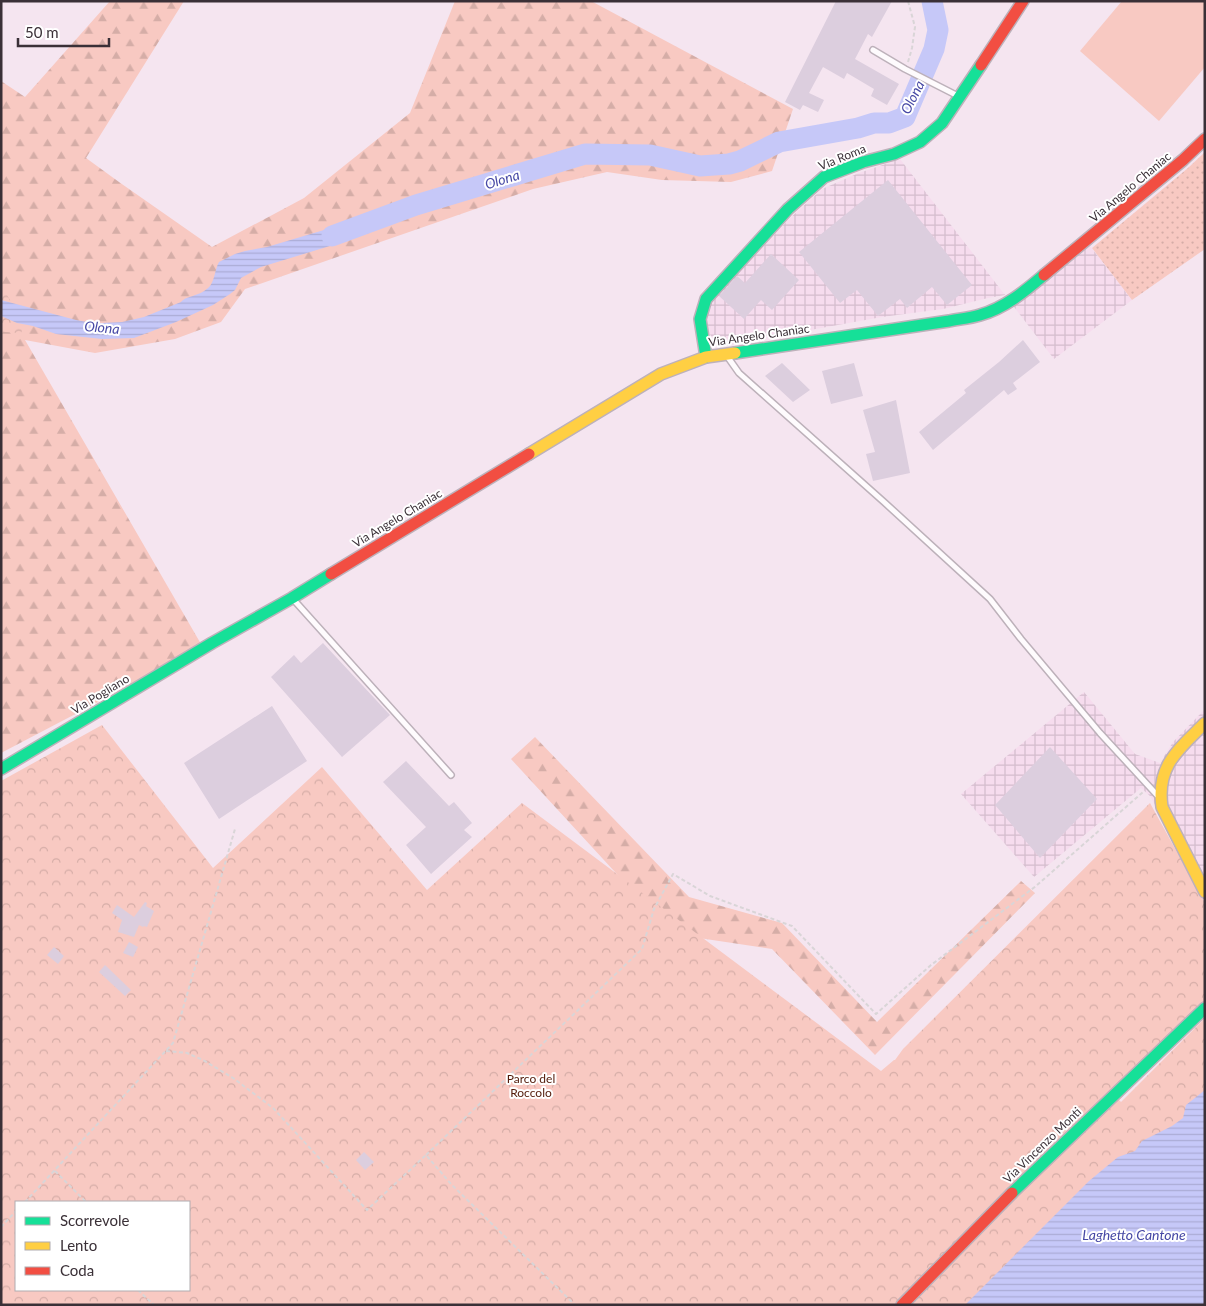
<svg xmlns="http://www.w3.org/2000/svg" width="1206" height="1306" font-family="Lato,sans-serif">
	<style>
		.industrial { fill: url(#industrial-grid) }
		.grass { fill: url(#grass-dots) }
		.forest { fill: url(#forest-firs) }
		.park { fill: url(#park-crowns); fill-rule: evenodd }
		.garden { fill: #f8c9c2 }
		.water { fill: url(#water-rules) }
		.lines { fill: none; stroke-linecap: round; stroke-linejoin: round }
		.river { stroke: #c6c8f8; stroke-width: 21 }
		.building { fill: #dccede }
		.lane-casing { stroke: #bdb1ba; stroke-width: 8 }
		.fast-casing { stroke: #bdb1ba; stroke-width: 14 }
		.slow-casing { stroke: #bdb1ba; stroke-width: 14 }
		.jam-casing { stroke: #bdb1ba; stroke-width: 14 }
		.path { stroke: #d9d5d7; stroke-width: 2; stroke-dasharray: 4 2.5; stroke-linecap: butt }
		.lane { stroke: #fefbfd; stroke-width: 5 }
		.fast { stroke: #16e098; stroke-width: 11 }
		.slow { stroke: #ffcf43; stroke-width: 11 }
		.jam { stroke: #f24e42; stroke-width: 11 }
		.labels { text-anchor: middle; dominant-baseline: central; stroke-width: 4; stroke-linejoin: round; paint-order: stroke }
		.street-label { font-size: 12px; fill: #3a3037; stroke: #fff }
		.park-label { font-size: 12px; fill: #521a09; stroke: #fff }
		.water-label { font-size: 14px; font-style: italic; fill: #4648a5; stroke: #fff }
	</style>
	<defs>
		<pattern id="industrial-grid" width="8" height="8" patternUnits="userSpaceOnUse" patternTransform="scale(1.25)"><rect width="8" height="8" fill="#f6dcee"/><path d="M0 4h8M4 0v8" fill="none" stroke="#d4bdcd"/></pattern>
		<pattern id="grass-dots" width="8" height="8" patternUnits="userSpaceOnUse" patternTransform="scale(1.25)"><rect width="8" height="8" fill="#f8c9c2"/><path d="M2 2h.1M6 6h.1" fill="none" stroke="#d5ada7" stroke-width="1.8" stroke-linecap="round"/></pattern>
		<pattern id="forest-firs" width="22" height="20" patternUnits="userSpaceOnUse" patternTransform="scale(1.25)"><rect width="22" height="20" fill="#f8c9c2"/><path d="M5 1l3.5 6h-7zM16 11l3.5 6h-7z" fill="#d5ada7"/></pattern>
		<pattern id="park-crowns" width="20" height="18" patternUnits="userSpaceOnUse" patternTransform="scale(1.25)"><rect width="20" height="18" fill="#f8c9c2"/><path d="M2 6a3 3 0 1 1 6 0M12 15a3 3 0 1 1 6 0" fill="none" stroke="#d5ada7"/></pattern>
		<pattern id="water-rules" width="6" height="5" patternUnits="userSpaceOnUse" patternTransform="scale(1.25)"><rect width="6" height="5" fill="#c6c8f8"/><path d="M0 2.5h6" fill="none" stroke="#abacd5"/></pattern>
	</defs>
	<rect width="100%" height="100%" fill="#f5e5f0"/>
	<!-- industrial -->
	<path class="industrial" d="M900,159L1005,295L988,298L943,309L882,317L722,346L712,338L706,326L709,304L790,218L822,189L859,173Z
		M1087,242L1132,300L1054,359L1011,303Z
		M1084,692L1135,754L1160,763L1173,742L1205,709V893L1150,796L1141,788L1034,877L961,794Z"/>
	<!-- grass -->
	<path class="grass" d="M1205,152V249L1132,300L1092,248L1188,168Z"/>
	<!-- forest -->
	<path class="forest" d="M110,1H184L86,158L119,182L212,247L304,198L410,113L455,1H591L793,109L772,171L731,182L662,180L607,172L533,189L245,289L221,322L175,339L95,353L25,340L201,644L106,698L1,753V81L25,97Z
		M535,737L689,897L782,923L877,1022L1021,881L1035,893L875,1055L772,949L679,935L1,868L649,909L511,759Z"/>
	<!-- park -->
	<path class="park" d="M1,293L7,295L16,310L24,326L21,333L5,332L1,331Z
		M102,725L213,868L322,767L427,890L522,803L881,1071L894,1060H895L903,1049L1150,803L1205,903V1005L1119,1100L1121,1102L1205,1018V1305H1V781ZM16,1202H189V1290H16Z"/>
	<!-- garden -->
	<path class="garden" d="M1122,1H1205V67L1159,121L1080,51Z"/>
	<!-- water -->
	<path class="water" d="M351,219L362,234L343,242L261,267L241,278L235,290L230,294L213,305L176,322L134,338L102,339L56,334L33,326L17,323L1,316V300L76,320L93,323H101L122,322L144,317L181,302C187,295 200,297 210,286C215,279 215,269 219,262L235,254L245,251L267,247L324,230Z
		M1205,1090V1305H965L1089,1181L1118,1157L1135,1151L1142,1141L1172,1126L1183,1118L1186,1105Z"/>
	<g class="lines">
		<!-- river -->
		<path class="river" d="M332,236L416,205L585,154L650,155L700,166L729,164L740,161L779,142L858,128L874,123H889L905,117L934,49L938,30L932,1"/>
	</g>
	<!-- building -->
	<path class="building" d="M836,1H892L872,37L868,34L855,59L899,84L887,105L871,96L874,89L847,73L844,79L823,67L809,93L824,100L818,112L803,105L800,110L785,102Z
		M888,180L972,285L947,305L932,287L907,308L900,299L878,316L857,290L840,303L799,252Z
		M771,254L799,280L772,310L761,300L744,319L719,296L737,276L745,283Z
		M1023,340L1040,362L1013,383L1017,389L1008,395L1004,390L933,450L919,432L966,393L964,390L999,362Z
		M782,363L810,390L793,402L765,376Z
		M854,363L863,396L831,404L822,371Z
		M896,400L910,473L873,481L866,454L875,452L863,410Z
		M323,643L390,715L342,757L271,677L294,655L301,663Z
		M272,706L307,761L219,819L184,763Z
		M1050,747L1097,799L1040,858L995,805Z
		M406,761L449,806L454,802L472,823L464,830L472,837L431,874L406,845L426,827L383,782Z
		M145,902L147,903L146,906L154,911L147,927L144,926L143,927L139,925L134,937L118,932L122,920L112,913L117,905L134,917Z
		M129,942L138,947L133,957L123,953Z
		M54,947L64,956L58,964L47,955Z
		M105,965L131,990L125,996L99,972Z
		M364,1152L374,1162L365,1170L356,1160Z"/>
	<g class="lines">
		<!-- lane casing -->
		<g class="lane-casing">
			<path id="lane" d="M873,50L905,69L958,96
				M727,356L739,373L884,502L990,599L1021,639L1100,733L1157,795
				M293,599L451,775"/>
		</g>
		<!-- fast casing -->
		<g class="fast-casing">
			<path id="fast" d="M735,353L949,321C959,319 970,318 980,315C1005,308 1025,291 1044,275
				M706,357L700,319L706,299L788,209L824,177L863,162L894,154L920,142L942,123L981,65
				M1,769L212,643L292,598L331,574
				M1012,1193L1205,1008"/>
		</g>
		<!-- slow casing -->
		<g class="slow-casing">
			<path id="slow" d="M529,454L661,374L706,357L735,353
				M1205,723C1178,750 1156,766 1162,807L1205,892"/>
		</g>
		<!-- jam casing -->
		<g class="jam-casing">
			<path id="jam" d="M981,65L1023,1
				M1044,275L1183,160L1205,139
				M331,574L529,454
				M902,1305L1012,1193"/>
		</g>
		<!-- path -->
		<path class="path" d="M908,62L912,48L915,27L908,1
			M166,1051L187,1053L203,1060L233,1078L273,1108L367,1210L426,1155L451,1184L575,1305
			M426,1155L642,949L654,909L673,874L710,896L792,926L876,1014L931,965L1036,886L1143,792
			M55,1171L86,1202
			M25,1202L173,1043L235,829
			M1,1227L16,1211
			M138,1290L154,1305"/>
		<!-- lane -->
		<use href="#lane" class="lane"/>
		<!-- fast -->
		<use href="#fast" class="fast"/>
		<!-- slow -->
		<use href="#slow" class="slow"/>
		<!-- jam -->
		<use href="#jam" class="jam"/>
	</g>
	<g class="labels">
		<!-- street labels -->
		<g class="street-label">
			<text transform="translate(842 157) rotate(-22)">Via Roma</text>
			<text transform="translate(1130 187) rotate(-40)">Via Angelo Chaniac</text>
			<text transform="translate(759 335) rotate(-8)">Via Angelo Chaniac</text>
			<text transform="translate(397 518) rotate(-31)">Via Angelo Chaniac</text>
			<text transform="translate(100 694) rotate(-31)">Via Pogliano</text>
			<text transform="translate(1042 1145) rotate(-44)">Via Vincenzo Monti</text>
		</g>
		<!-- park labels -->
		<g class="park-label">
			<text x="531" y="1078">Parco del<tspan x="531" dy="14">Roccolo</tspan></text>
		</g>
		<!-- water labels -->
		<g class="water-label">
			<text transform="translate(912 97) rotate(-63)">Olona</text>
			<text transform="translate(502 179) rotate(-17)">Olona</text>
			<text transform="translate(102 327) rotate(5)">Olona</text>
			<text x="1134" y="1234">Laghetto Cantone</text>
		</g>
	</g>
	<!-- border -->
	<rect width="1206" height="1306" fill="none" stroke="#3a3037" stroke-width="5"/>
	<!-- legend -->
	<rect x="15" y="1201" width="175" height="90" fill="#ffffff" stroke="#b0acaf"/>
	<rect x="25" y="1217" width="25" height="8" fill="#16e098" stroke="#b0acaf"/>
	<text x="60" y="1226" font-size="15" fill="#3a3037">Scorrevole</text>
	<rect x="25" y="1242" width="25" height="8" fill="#ffcf43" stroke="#b0acaf"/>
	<text x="60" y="1251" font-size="15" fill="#3a3037">Lento</text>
	<rect x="25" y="1267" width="25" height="8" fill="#f24e42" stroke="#b0acaf"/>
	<text x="60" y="1276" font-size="15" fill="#3a3037">Coda</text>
	<!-- scale -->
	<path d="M18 38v8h91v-8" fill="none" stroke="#3a3037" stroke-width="2.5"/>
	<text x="25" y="38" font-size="15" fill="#3a3037" stroke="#ffffff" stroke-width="4" paint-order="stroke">50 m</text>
</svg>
